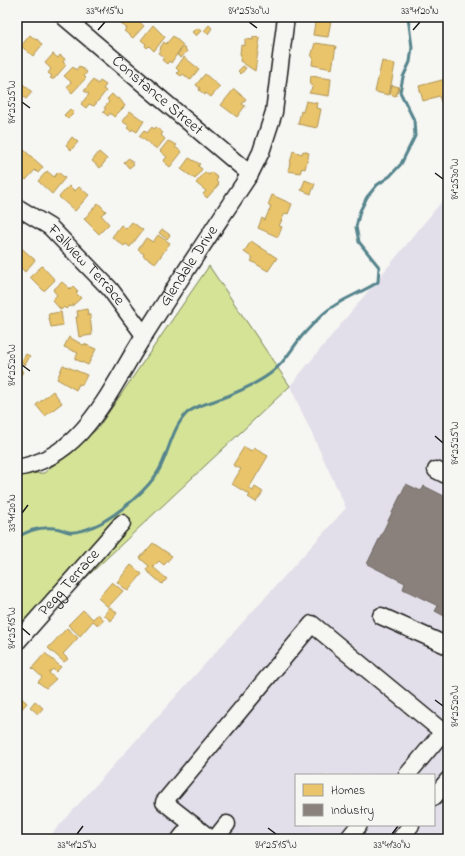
<svg xmlns="http://www.w3.org/2000/svg" width="465" height="856" font-family="'Indie Flower',sans-serif">
	<style>
		.built { fill: #e3dfea; fill-rule: evenodd }
		.green { fill: #d4e396; stroke: #788059 }
		.homes { fill: #e9c46a; stroke: #ac9253 }
		.industry { fill: #8a817c; stroke: #69635f }
		.lines { fill: none; stroke-linecap: round; stroke-linejoin: round }
		.stream { stroke: #54848c; stroke-width: 3 }
		.minor-casing { stroke: #1c1c1c; stroke-width: 19 }
		.minor { stroke: #f6f6f2; stroke-width: 16 }
		.ticks { fill: none; stroke: #1c1c1c; stroke-width: 1.5 }
		.labels { text-anchor: middle; dominant-baseline: central; stroke-width: 4; stroke-linejoin: round; paint-order: stroke }
		.street-label { font-size: 16px; fill: #1c1c1c; stroke: #f6f6f2 }
		.neatline { fill: none; stroke: #1c1c1c; stroke-width: 1.5 }
		.ticks-label { font-size: 10px; text-anchor: middle; fill: #1c1c1c }
	</style>
	<rect width="100%" height="100%" fill="#f6f6f2"/>
	<filter id="ink" filterUnits="userSpaceOnUse"><feTurbulence type="fractalNoise" baseFrequency=".025" numOctaves="2"/><feDisplacementMap in="SourceGraphic" scale="8" xChannelSelector="R" yChannelSelector="G"/><feConvolveMatrix kernelMatrix="1 2 1 2 8 2 1 2 1" color-interpolation-filters="sRGB"/></filter>
	<g filter="url(#ink)">
		<!-- built -->
		<path class="built" d="M448,194V839H47L346,508L290,386ZM296,775H434V825H296Z"/>
		<!-- green -->
		<path class="green" d="M209,266L290,386L26,634L17,628V474L44,473L98,428Z"/>
		<!-- homes -->
		<path class="homes" d="M126,17H133L144,26L133,38L124,31L127,28L121,24Z
			M316,17L331,20L328,37L313,35Z
			M153,25L165,37L154,51L149,46L147,48L145,46L146,44L141,40Z
			M209,25L212,28L208,34L204,31Z
			M197,28L201,31L196,36L192,32Z
			M30,35L36,40L37,39L42,45L33,56L21,46Z
			M173,36L183,45L171,63L169,61L167,64L162,60L164,57L158,53L161,49L160,48L164,42L166,44Z
			M253,37L260,38L255,71L240,61L241,54H240L241,45L245,46V39L253,40Z
			M315,43L336,46L332,69L312,65L313,57H311Z
			M183,47L187,51L181,58L177,55Z
			M53,54L58,58L60,55L65,59L63,62L66,65L54,79H52L50,78L52,76L48,73L51,69L45,63Z
			M184,57L199,69L190,80L183,74L181,76L177,73L179,71L176,68Z
			M382,61L395,64L389,95L375,92Z
			M79,66L87,72L84,76L86,78L72,93L67,87L71,82L64,76L73,67L76,70Z
			M243,66L246,68L241,74L238,71Z
			M205,74L220,87L211,97L206,93L205,95L199,90L200,88L196,85Z
			M311,76L331,79L329,96L309,93L313,86L310,85Z
			M446,79L448,100L441,102L439,96L423,101L419,86Z
			M93,80L98,84L100,81L106,85L103,89L106,91L94,106L89,104L86,108L81,104L89,94L84,91Z
			M23,84L32,92L26,99L17,92Z
			M392,85L399,87L396,96L390,94Z
			M234,89L246,99L242,104L245,106L237,117L221,105Z
			M112,94L117,99L119,98L125,106L114,117L110,113L108,116L103,112L106,109L104,108L109,102L107,99Z
			M306,101L317,103L316,108L321,109L317,128L298,124L301,111L303,112Z
			M70,109L74,113L68,119L64,115Z
			M130,111L144,121L137,132L132,129L131,131L127,128L129,126L122,121Z
			M152,127L154,129L156,127L163,133L161,135L165,139L157,149L139,136L144,130L147,133Z
			M72,137L78,142L71,150L66,145Z
			M168,141L177,145L175,147L182,152L170,167L163,161L167,157L160,151Z
			M24,150L43,167L38,173L35,170L26,180L17,172V158Z
			M293,151L302,154L303,151L309,153L305,169L302,168L300,173L288,171Z
			M99,152L107,159L100,168L92,161Z
			M129,158L134,164L129,168L124,162Z
			M189,158L200,164L198,166L202,169L195,179L181,169Z
			M47,171L54,177L58,172L65,178L52,194L38,181Z
			M205,172L209,175L211,172L218,178L216,181L219,184L207,198L203,194L206,191L196,183Z
			M305,180L315,184L311,194L301,190Z
			M69,186L75,191L79,187L89,195L75,211L59,197Z
			M272,195L292,204L288,214L285,213L279,226L282,227L278,237L258,228L262,218L265,220L271,206L268,205Z
			M98,203L106,211L101,215L109,224L99,234L84,219Z
			M132,222L143,230L130,247L126,244L124,246L112,237L121,225L126,229Z
			M162,229L170,235L167,239L159,233Z
			M158,235L170,243L156,263L143,256L144,254L138,250L146,238L153,242Z
			M251,241L277,258L268,271L251,261L253,258L244,252Z
			M18,245L35,260L25,272L20,267L17,270Z
			M42,266L55,280L44,291L30,277Z
			M62,282L70,289L73,286L78,291L76,293L81,298L71,307L69,306L66,309L64,307L61,310L52,300L57,295L53,290Z
			M87,309L88,315H90L92,335L79,337L76,317H78L77,311Z
			M61,312L63,325L51,327L48,314Z
			M69,337L83,345L84,344L96,349L88,365L75,359L78,353L64,347Z
			M26,354L30,356L25,365L21,362Z
			M63,365L87,375L82,385L79,384L76,390L57,379Z
			M20,368L23,372L20,376L17,375V369Z
			M53,391L62,403L45,416L36,405Z
			M244,447L252,451L254,448L268,456L249,488L253,491L255,487L263,492L256,502L248,497L250,495L232,484L241,469L233,465Z
			M153,543L172,556L164,565L159,561L153,567L167,579L162,584L146,570L149,566L140,558Z
			M131,565L142,574L128,591L117,582Z
			M112,582L123,591L108,607L98,598Z
			M110,607L117,613L111,621L104,615Z
			M83,610L93,619L98,614L104,620L98,625L93,621L80,636L68,625Z
			M67,628L78,638L63,654L68,659L64,662L48,648Z
			M45,653L61,667L56,672L53,669L49,673L56,679L46,688L38,682L42,677L32,668Z
			M17,694L27,703L17,714Z
			M35,701L43,708L38,714L30,707Z"/>
		<!-- industry -->
		<path class="industry" d="M406,484L421,491L424,486L448,498V618L435,611L438,606L403,589L405,583L367,564Z"/>
		<g class="lines">
			<!-- stream -->
			<path class="stream" d="M17,538C28,530 41,527 54,528C59,528 64,531 69,532C78,533 93,527 101,523C120,512 148,490 159,470C169,452 172,428 187,413C197,405 206,404 217,400C236,393 255,385 271,373C285,363 292,348 302,336C309,328 316,321 323,314C339,299 360,294 378,282L379,267L359,242L356,227L360,211L367,197L377,185L390,176L401,164L415,136L414,120L400,92L403,77L410,62L412,47L408,17"/>
			<!-- minor casing -->
			<g class="minor-casing">
				<g id="minor">
					<path id="s1" d="M64,17L250,174"/>
					<path id="s2" d="M17,207L50,227L110,289L144,335"/>
					<path id="s3" d="M17,468C41,464 63,451 80,433C107,404 123,368 145,334C179,280 215,227 250,174L261,152L274,112L286,17"/>
					<path d="M436,470L448,476"/>
					<path d="M381,616L448,646"/>
					<path id="s4" d="M17,642L122,523"/>
					<path d="M434,797L448,780"/>
					<path d="M192,824L211,839"/>
					<path d="M180,839L192,824L164,802L312,624L443,732L407,775"/>
					<path d="M215,839L227,824"/>
					<path d="M348,839L359,825"/>
					<path d="M400,839L411,825"/>
				</g>
			</g>
			<!-- minor -->
			<use href="#minor" class="minor"/>
		</g>
	</g>
	<!-- ticks -->
	<path class="ticks" d="M249,22L257,28M98,30L105,22M413,30L420,22M22,102L30,108M435,173L443,179M22,365L30,371M435,436L443,443M22,513L28,505M22,628L30,635M435,700L443,706M268,828L276,834M77,834L83,826M392,834L398,826"/>
	<g class="labels">
		<!-- street labels -->
		<g class="street-label">
			<text stroke="none"><textPath href="#s1" startOffset="122">Constance Street</textPath></text>
			<text stroke="none"><textPath href="#s2" startOffset="91">Fallview Terrace</textPath></text>
			<text stroke="none"><textPath href="#s3" startOffset="273">Glendale Drive</textPath></text>
			<text stroke="none"><textPath href="#s4" startOffset="79">Pegg Terrace</textPath></text>
		</g>
	</g>
	<!-- margin -->
	<rect width="465" height="856" fill="none" stroke="#f6f6f2" stroke-width="44"/>
	<!-- legend -->
	<rect x="295" y="774" width="140" height="52" fill="#f6f6f2" stroke="#9f9f9c"/>
	<rect x="303" y="784" width="20" height="12" fill="#e9c46a" stroke="#9f9f9c"/>
	<text x="331" y="794" font-size="12" fill="#1c1c1c">Homes</text>
	<rect x="303" y="804" width="20" height="12" fill="#8a817c" stroke="#9f9f9c"/>
	<text x="331" y="814" font-size="12" fill="#1c1c1c">Industry</text>
	<rect x="22" y="22" width="421" height="812" class="neatline"/>
	<g class="ticks-label">
		<text x="105" y="14">33°41'15"N</text>
		<text x="249" y="14">84°25'30"W</text>
		<text x="420" y="14">33°41'20"N</text>
		<text transform="translate(11 102) rotate(-90)" y="4">84°25'25"W</text>
		<text transform="translate(454 179) rotate(-90)" y="4">84°25'30"W</text>
		<text transform="translate(11 365) rotate(-90)" y="4">84°25'20"W</text>
		<text transform="translate(454 443) rotate(-90)" y="4">84°25'25"W</text>
		<text transform="translate(11 513) rotate(-90)" y="4">33°41'20"N</text>
		<text transform="translate(11 628) rotate(-90)" y="4">84°25'15"W</text>
		<text transform="translate(454 706) rotate(-90)" y="4">84°25'20"W</text>
		<text x="77" y="848">33°41'25"N</text>
		<text x="276" y="848">84°25'15"W</text>
		<text x="392" y="848">33°41'30"N</text>
	</g>
</svg>
